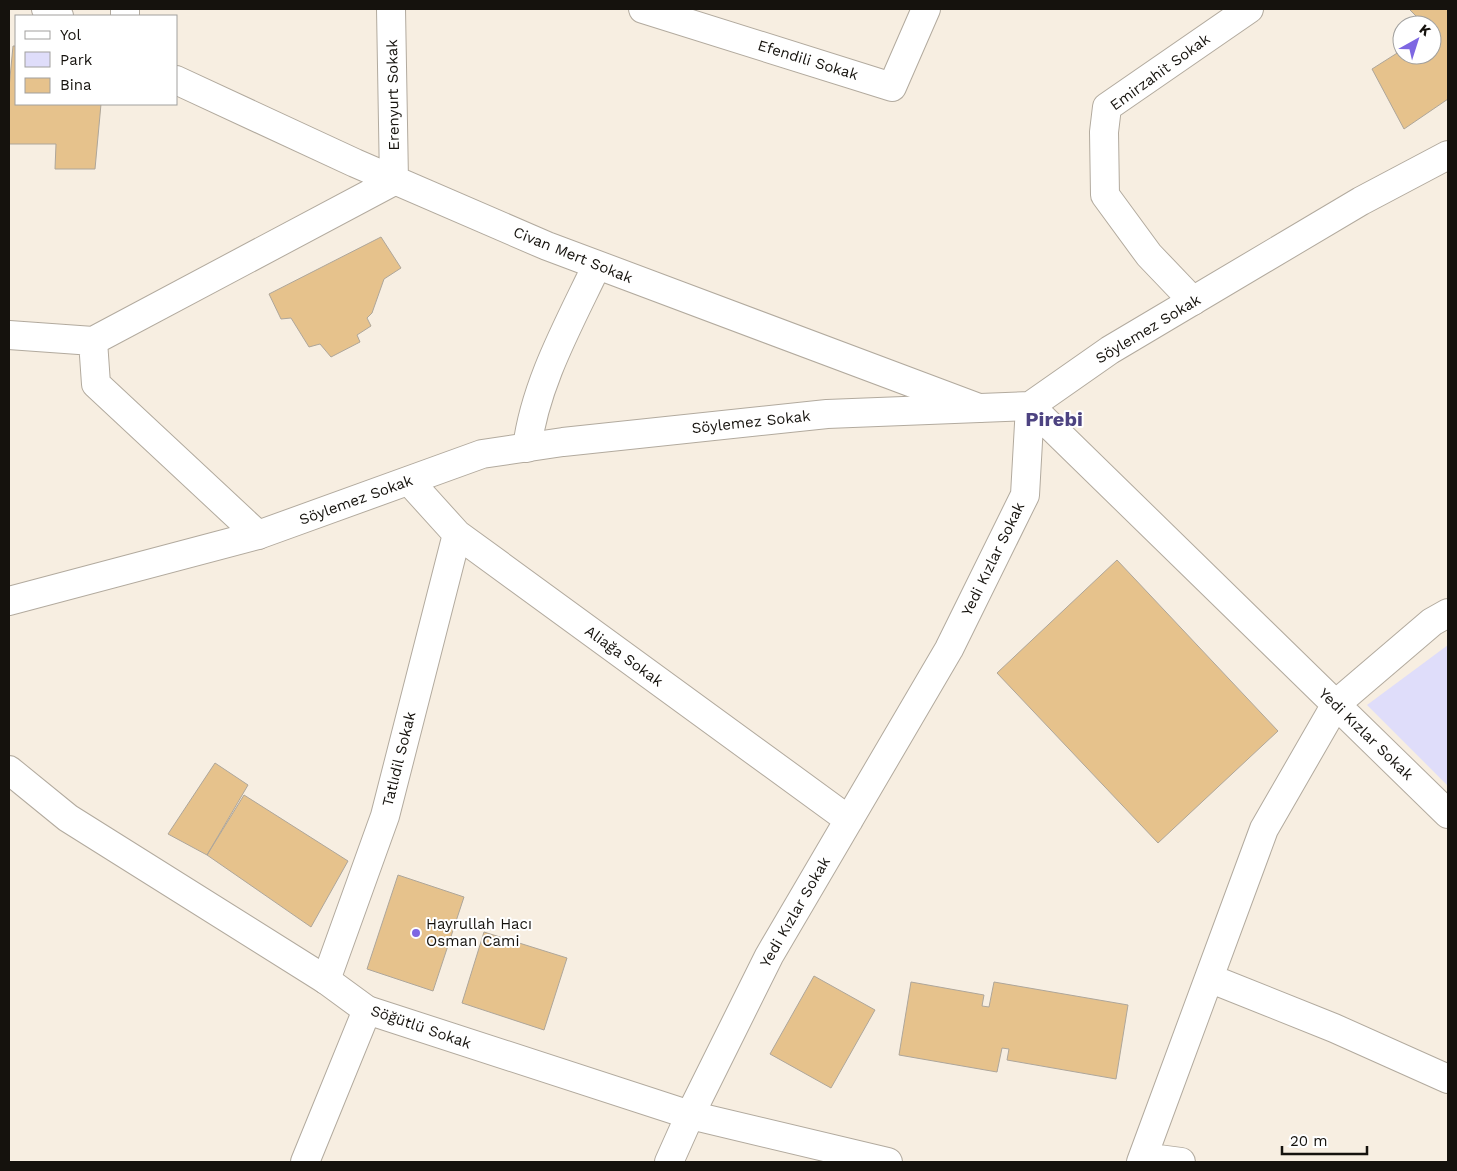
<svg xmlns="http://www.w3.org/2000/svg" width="1457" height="1171" font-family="'Work Sans',sans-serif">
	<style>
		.green { fill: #dfddfa }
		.building { fill: #e6c28c; stroke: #aea69a }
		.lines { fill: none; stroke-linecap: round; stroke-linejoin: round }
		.minor-casing { stroke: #b2aa9e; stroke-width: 30 }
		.tertiary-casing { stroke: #b2aa9e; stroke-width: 30 }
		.minor { stroke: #fff; stroke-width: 28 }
		.tertiary { stroke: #fff; stroke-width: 28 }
		.poi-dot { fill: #7e67e2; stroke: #fff; stroke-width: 2 }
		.labels { text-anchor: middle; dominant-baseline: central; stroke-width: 4; stroke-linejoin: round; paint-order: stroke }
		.street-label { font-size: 15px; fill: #15120d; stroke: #fff }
		.poi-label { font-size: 15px; fill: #15120d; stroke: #fff; text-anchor: start }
		.district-label { font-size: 20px; font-weight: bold; fill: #4d4381; stroke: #fff }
	</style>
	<rect width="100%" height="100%" fill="#f7eee1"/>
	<!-- green -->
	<path class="green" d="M1448,645V786L1367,705Z"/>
	<!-- building -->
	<path class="building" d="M1409,9H1448V99L1404,129L1372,69L1402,50V55H1432V25H1425Z
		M13,46H16V104H101L95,169H55L56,144H9V88Z
		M381,237L401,268L384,279L372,313L367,318L371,326L357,335L360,342L331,357L320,344L309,347L291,318L281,319L269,294Z
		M1117,560L1278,731L1158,843L997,673Z
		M215,763L248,785L207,855L168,834Z
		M244,795L348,861L311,927L207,855Z
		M398,875L464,897L433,991L367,969Z
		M484,932L567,958L544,1030L462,1003Z
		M814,976L875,1010L831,1088L770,1054Z
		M911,982L984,995L982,1006L989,1007L994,982L1128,1005L1116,1079L1007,1060L1009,1049L1002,1048L997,1072L899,1055Z"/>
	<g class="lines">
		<!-- minor casing -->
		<g class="minor-casing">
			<path id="minor" d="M46,9L59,16
				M643,9L892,87L926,9
				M125,16V9
				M176,80L355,163L547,246L979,408
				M1193,301L1149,255L1105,195L1104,132L1107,107L1249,9
				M9,335L93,341L394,181L391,9
				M93,341L96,384L258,535
				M527,448C535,384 569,324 597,265
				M409,481L457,534L849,820
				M1209,978L1334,1028L1448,1079
				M326,980L385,816L457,534
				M1143,1157L1181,1162
				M305,1162L367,1010
				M669,1162L690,1115L769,956L949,649L1025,495L1030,406L1448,814
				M1141,1162L1264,829L1336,704L1432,622L1448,613"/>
		</g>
		<!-- tertiary casing -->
		<g class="tertiary-casing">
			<path id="tertiary" d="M9,601L258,535L482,454L563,442L827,414L1030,406L1110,350L1361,201L1448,155
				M9,770L68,818L326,980L367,1010L690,1115L888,1162"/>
		</g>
		<!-- minor -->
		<use href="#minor" class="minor"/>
		<!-- tertiary -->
		<use href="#tertiary" class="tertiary"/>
	</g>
	<!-- markers -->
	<circle class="poi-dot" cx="416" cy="933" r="5"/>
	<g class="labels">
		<!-- street labels -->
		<g class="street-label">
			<text transform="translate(808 60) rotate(17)">Efendili Sokak</text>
			<text transform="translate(1160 72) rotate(-36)">Emirzahit Sokak</text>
			<text transform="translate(393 95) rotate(-91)">Erenyurt Sokak</text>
			<text transform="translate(573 255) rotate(22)">Civan Mert Sokak</text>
			<text transform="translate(1148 329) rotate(-31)">Söylemez Sokak</text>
			<text transform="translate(751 422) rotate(-6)">Söylemez Sokak</text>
			<text transform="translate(356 500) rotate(-20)">Söylemez Sokak</text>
			<text transform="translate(993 559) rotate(-64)">Yedi Kızlar Sokak</text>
			<text transform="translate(624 656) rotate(36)">Aliağa Sokak</text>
			<text transform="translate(1366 734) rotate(44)">Yedi Kızlar Sokak</text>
			<text transform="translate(399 759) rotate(-76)">Tatlıdil Sokak</text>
			<text transform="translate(795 912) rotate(-60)">Yedi Kızlar Sokak</text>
			<text transform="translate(421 1027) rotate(19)">Söğütlü Sokak</text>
		</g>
		<!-- poi labels -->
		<g class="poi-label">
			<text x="426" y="924">Hayrullah Hacı<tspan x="426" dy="17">Osman Cami</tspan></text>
		</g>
		<!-- district labels -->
		<g class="district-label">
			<text x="1054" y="419">Pirebi</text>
		</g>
	</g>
	<!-- border -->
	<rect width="1457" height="1171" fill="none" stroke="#15120d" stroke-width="20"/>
	<!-- legend -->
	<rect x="15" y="15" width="162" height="90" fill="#ffffff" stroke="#a1a09e"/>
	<rect x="25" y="31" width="25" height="8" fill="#ffffff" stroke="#a1a09e"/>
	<text x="60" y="40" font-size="15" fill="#15120d">Yol</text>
	<rect x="25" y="52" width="25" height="15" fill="#dfddfa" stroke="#a1a09e"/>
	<text x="60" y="65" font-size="15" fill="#15120d">Park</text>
	<rect x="25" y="78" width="25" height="15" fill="#e6c28c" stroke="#a1a09e"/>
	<text x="60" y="90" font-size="15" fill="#15120d">Bina</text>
	<!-- north arrow -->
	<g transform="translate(1417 40) rotate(39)"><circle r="24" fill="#ffffff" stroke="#a1a09e"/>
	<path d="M0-4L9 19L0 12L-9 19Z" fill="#7e67e2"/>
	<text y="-8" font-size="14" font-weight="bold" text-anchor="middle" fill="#15120d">K</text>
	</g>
	<!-- scale -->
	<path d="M1282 1146v8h85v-8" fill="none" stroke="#15120d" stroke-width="2.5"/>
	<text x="1290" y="1146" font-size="15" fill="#15120d" stroke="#ffffff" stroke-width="4" paint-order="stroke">20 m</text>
</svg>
